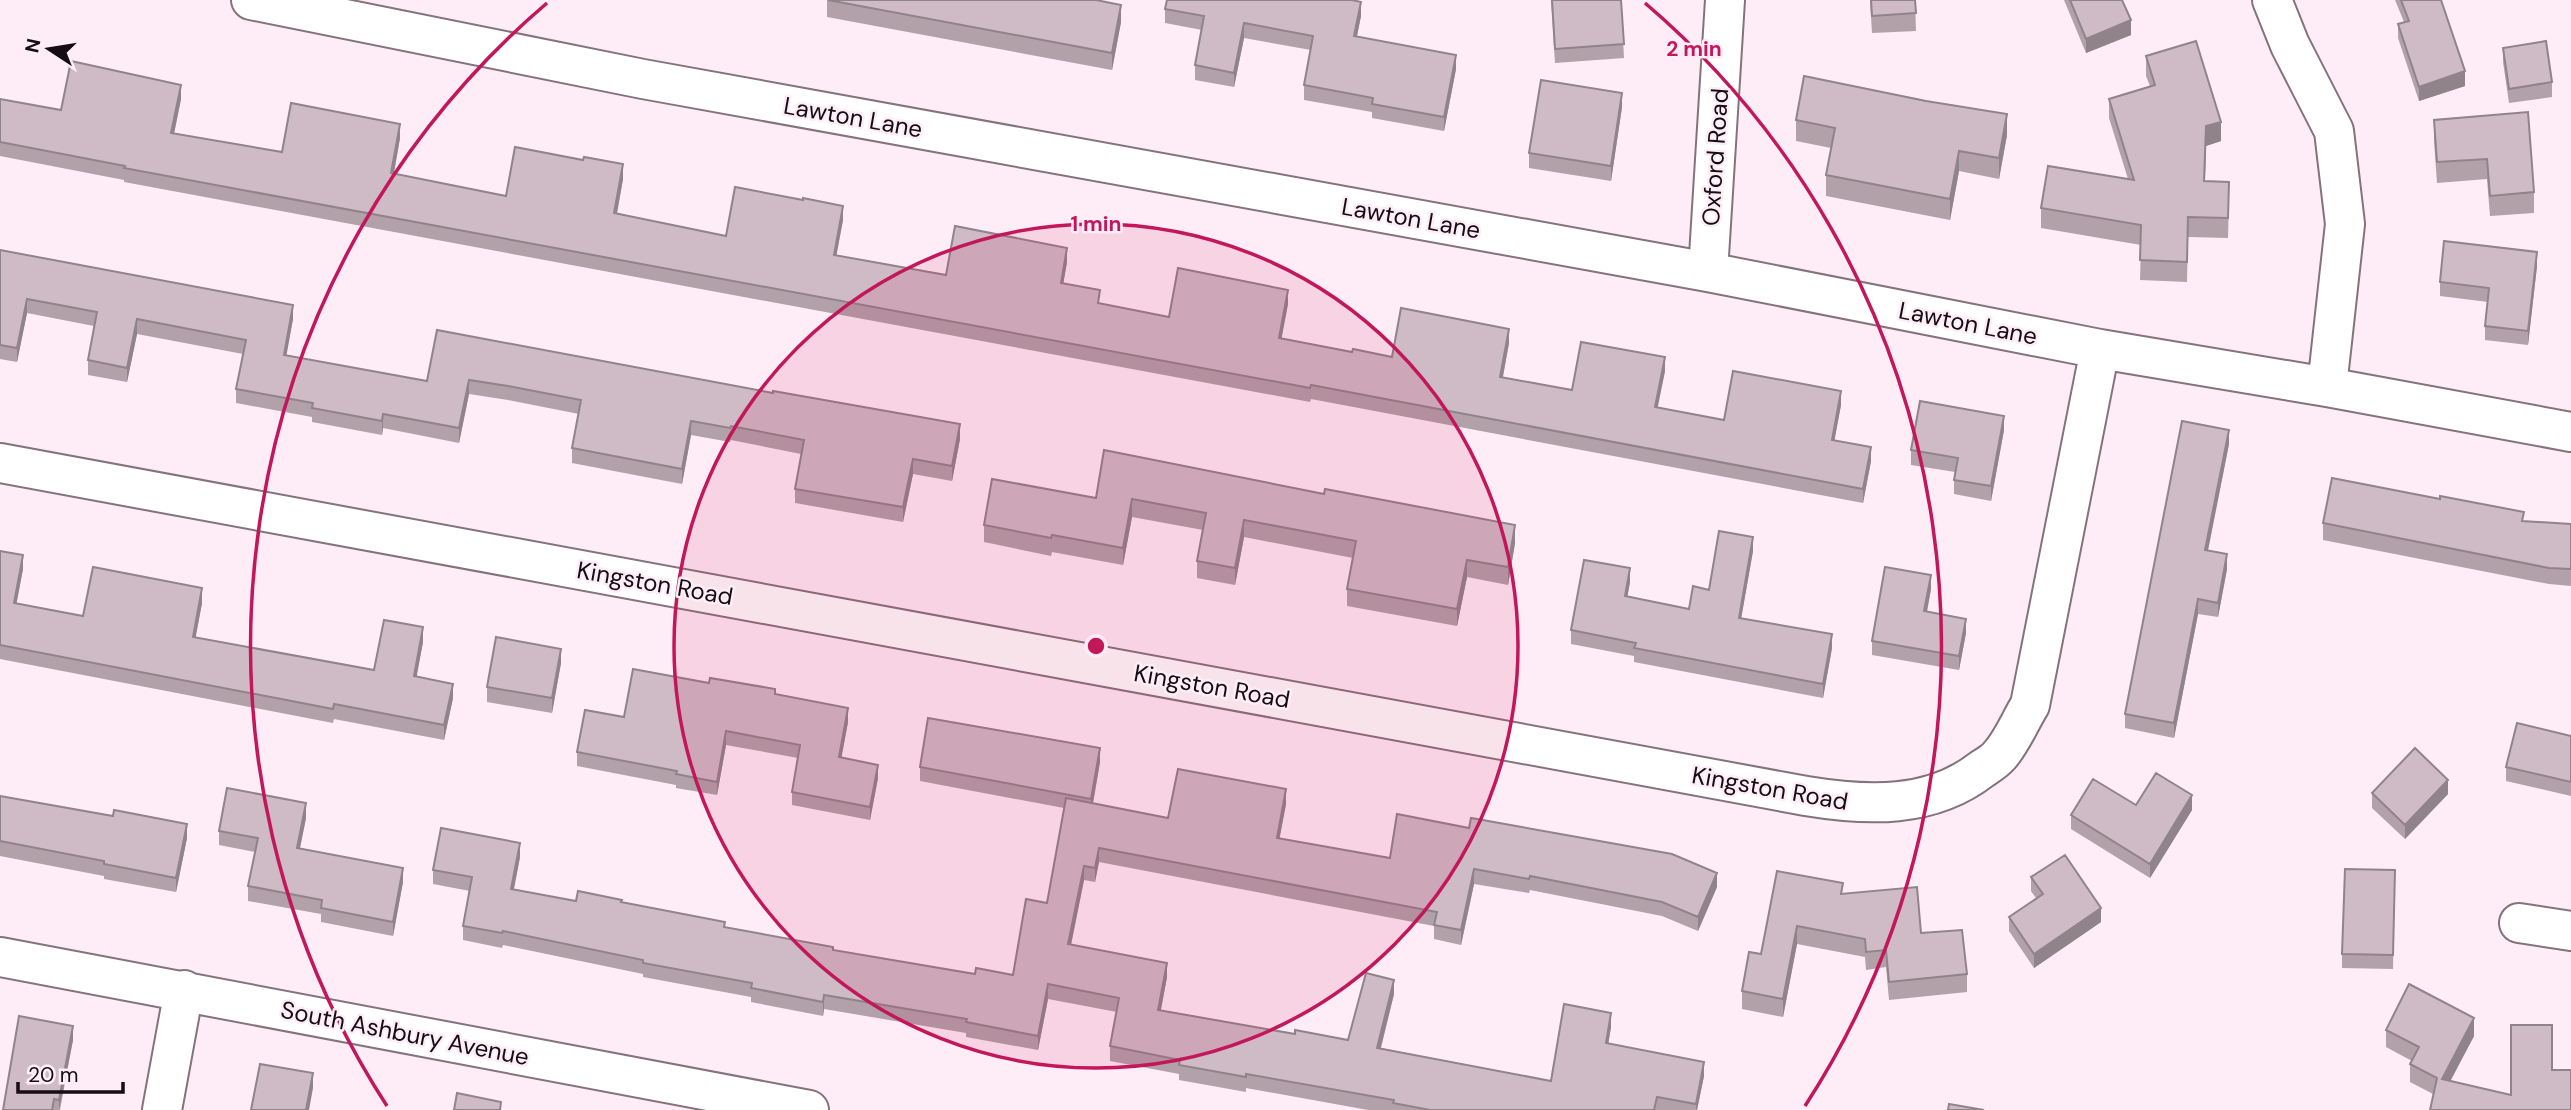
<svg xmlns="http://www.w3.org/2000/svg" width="2571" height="1110" font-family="'DM Sans',sans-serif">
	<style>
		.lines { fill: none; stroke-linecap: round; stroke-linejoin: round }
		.street-casing { stroke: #85737c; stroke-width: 42 }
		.street { stroke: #fff; stroke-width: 38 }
		.wall { fill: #b2a1a9 }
		.shaded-wall { fill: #91838a }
		.building { fill: #cfbbc5; stroke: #91838a; stroke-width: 2 }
		.ring { fill: none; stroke: #c2185b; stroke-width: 3.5 }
		.labels { text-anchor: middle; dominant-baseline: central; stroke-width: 5; stroke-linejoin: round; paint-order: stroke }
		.street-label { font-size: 24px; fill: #140d11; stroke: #feedf6 }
		.centre { fill: #c2185b; stroke: #feedf6; stroke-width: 3.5 }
		.ring-label { font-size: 21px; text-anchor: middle; font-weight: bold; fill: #c2185b; stroke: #feedf6; stroke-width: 5; stroke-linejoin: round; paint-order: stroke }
	</style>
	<rect width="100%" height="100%" fill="#feedf6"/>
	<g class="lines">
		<!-- street casing -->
		<g class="street-casing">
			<path id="street" d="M251,0L643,79L1708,272L2100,349L2327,387L2571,432
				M2272,0L2290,45L2334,131L2345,224L2327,387
				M1708,272L1725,0
				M0,463L1806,796C1867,806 1931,809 1982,769C1988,765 1995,761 1999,756C2012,742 2020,721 2030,705L2100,349
				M2519,923L2571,931
				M0,957L809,1110
				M162,1110L184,990"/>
		</g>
		<!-- street -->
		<use href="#street" class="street"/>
	</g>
	<!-- wall -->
	<path class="wall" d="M827,0L1121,22L1112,70L827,17Z
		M1551,0H1621L1624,58L1555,63Z
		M1870,0H1915L1916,31L1872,33Z
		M2064,0H2122L2131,35L2086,53Z
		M2395,0H2441L2465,86L2419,101L2398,38V24L2404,22Z
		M1165,9L1361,16L1357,36L1456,69L1444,131L1372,118V112L1304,100V85L1311,50L1244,38L1234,87L1195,80V65L1202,30L1165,23Z
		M2503,48L2552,82V97L2509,103L2503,62Z
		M2146,56L2221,141L2206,146L2205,181L2229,201L2228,238L2188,237L2187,282L2140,280L2141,245L2041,228V208L2128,179L2109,118V99L2150,86L2146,76Z
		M0,99L61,110L181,99L174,134L282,152L400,138L394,174L506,196L623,179L617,214L726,236L843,220L836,255L946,275L1067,262L1063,284L1100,304L1169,317L1288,304L1281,338L1352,352L1392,357L1509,343L1503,377L1572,390L1665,371L1657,407L1724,420L1841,405L1834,440L1871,461L1863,503L1311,399L1310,402L124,182V180L0,156Z
		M1622,107L1611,181L1529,168V153Z
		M1796,120L2007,135L1999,179L1959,171L1950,220L1826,196V175L1831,148L1796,141Z
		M2434,120L2534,192V213L2490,216L2487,179L2437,183L2434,141Z
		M0,250L293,319L286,355L427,381L437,330L960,439L952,481L913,474L903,522L795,503V489L801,454L731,440L730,442L691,435L682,484L572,463V448L579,414L508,400L469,394L459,443L383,428L382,435L312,422V417L236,403V389L243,354L137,334L127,382L88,375V360L94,326L27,313L17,362L0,359Z
		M2537,266L2528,345L2485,340V326L2488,302L2440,296V282Z
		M2004,430L1991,501L1954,494V480L1955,472L1911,465V450Z
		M2229,444L2208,551L2227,569L2218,617L2198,614L2174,738L2125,728V714Z
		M1104,450L1515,543L1508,585L1467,577L1457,626L1347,606V589L1353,558L1244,537L1235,585L1197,578V561L1203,530L1132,517L1123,565L1052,552L1051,556L984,542V525L1096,498Z
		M2524,522L2571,524V586L2549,584L2323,540V523Z
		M0,551L23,569L16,603L83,616L202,603L195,638L374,670L423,642L416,677L453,698L444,740L334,719L333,723L0,659Z
		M1753,551L1741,618L1832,648L1823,698L1634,662V656L1571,644V630L1630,582L1627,597L1689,609Z
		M1931,589L1927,612L1966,633L1959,670L1872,655V641Z
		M561,663L552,713L487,702V687Z
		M775,695L848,722L841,758L878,778L870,820L792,805V792L798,758L726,745L717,795L676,788V785L577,766V752L624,717Z
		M2571,736V796L2506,781V767Z
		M1100,762L1093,804L1168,818L1286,804L1279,839L1390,858L1717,887L1698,931L1662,916L1530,890L1529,893L1474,884L1461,945L1434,939V926L1099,862L1095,882L1084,880L1071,945L1167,977L1161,1010L1295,1034L1348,1040L1394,994L1381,1048L1551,1081L1611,1027L1608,1044L1704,1076L1697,1110H1368L1246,1088V1092L1179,1080V1074L1110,1061V1046L1117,1012L1048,999L1038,1050L966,1037V1033L824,1009L823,1016L751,1002V997L643,977V974L503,945L502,948L463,940V926L470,891L433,884V870L520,857L514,889L576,901L622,902L725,927L833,950L975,974L1013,975L1047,903L1064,808L920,781V767Z
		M2372,793L2448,794L2405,839L2372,808Z
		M0,796L187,838L176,892L104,879V876L0,856Z
		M2136,805L2192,810L2150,878L2071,829V815Z
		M306,818L300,848L403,882L393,936L321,922V914L248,901V886L255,852L219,845V831Z
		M2395,870L2393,969L2342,968V954Z
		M1777,871L1843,894L1921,933L1967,974V992L1889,1000L1886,967L1866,970L1865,957L1797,944L1783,1017L1742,1009V991L1761,954Z
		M2031,877L2101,922L2034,968L2009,931V917L2036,898L2031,891Z
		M2386,1030L2474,1036L2450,1081L2511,1095L2552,1070L2571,1110L2433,1094L2410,1082V1064L2412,1061L2386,1047Z
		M73,1040L60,1110H3Z"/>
	<!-- shaded-wall -->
	<path class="shaded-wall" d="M1361,2V16L1354,50V36Z
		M1121,5V22L1112,70V53Z
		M2131,20V35L2086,53V39Z
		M1244,23V38L1234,87V73Z
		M1456,55V69L1444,131V117Z
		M2465,71V86L2419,101V87Z
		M181,85V99L171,148V133Z
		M1622,93V107L1611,181V166Z
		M2007,114V135L1999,179V158Z
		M2221,122V141L2206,146L2204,201L2206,126Z
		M400,124V138L391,187V173Z
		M1959,151V171L1950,220V199Z
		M623,164V179L614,228V213Z
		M843,206V220L834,269V255Z
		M1067,248V262L1061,297V283Z
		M2537,252V266L2528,345V331Z
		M1288,290V304L1279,352V338Z
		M27,299V313L17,362V348Z
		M293,305V319L284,369V355Z
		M137,319V334L127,382V368Z
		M1509,329V343L1500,391V377Z
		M1665,357V371L1655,421V407Z
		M469,380V394L459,443V428Z
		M1841,391V405L1832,454V440Z
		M383,414V428L382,435V421Z
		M2004,416V430L1991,501V486Z
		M691,421V435L682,484V469Z
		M960,424V439L952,481V466Z
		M2229,430V444L2205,564V550Z
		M1871,447V461L1863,503V489Z
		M913,459V474L903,522V507Z
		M1132,499V517L1123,565V548Z
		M1244,520V537L1235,585V568Z
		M1515,525V543L1508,585V567Z
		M1753,537V551L1739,631V618Z
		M2227,554V569L2218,617V603Z
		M23,555V569L14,617V603Z
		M1467,560V577L1457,626V609Z
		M1630,568V582L1625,610V596Z
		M1931,575V589L1924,626V611Z
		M202,588V603L193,652V637Z
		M2198,599V614L2174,738V723Z
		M1966,619V633L1959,670V656Z
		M423,627V642L414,691V676Z
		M1832,634V648L1823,698V684Z
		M561,649V663L552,713V698Z
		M453,684V698L444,740V725Z
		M848,708V722L839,771V757Z
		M726,731V745L717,795V782Z
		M1100,748V762L1091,813V799Z
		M878,765V778L870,820V807Z
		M2448,780V794L2405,839V825Z
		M1286,789V804L1277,852V838Z
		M2192,795V810L2150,878V864Z
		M306,803V818L297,862V848Z
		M187,824V838L176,892V878Z
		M520,843V857L511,903V889Z
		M1099,848V862L1095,882V868Z
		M1084,866V880L1068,959V944Z
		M403,868V882L393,936V922Z
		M1474,869V884L1461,945V930Z
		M1717,873V887L1698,931V917Z
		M2101,908V922L2034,968V954Z
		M1797,926V944L1783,1017V999Z
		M1167,963V977L1158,1024V1010Z
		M1394,980V994L1377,1062V1048Z
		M1048,984V999L1038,1050V1036Z
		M824,995V1009L823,1016V1002Z
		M1611,1013V1027L1606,1058V1043Z
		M2474,1018V1036L2442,1097V1079Z
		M73,1026V1040L59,1110V1100Z
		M1704,1062V1076L1697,1110H1696V1104Z
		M313,1073V1088L309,1110H306Z"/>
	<!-- building -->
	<path class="building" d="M828,0H1096L1121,5L1112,53Z
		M1167,0H1352L1361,2L1354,36L1456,55L1444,117L1372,104L1373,98L1304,85L1313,36L1244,23L1234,73L1195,65L1204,16L1165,9Z
		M1552,0H1621L1624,44L1555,49Z
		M1871,0H1915L1916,13L1872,16Z
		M2070,0H2122L2131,20L2086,39Z
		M2401,0H2441L2465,71L2419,87L2398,24L2409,21Z
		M2196,41L2221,122L2206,126L2204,181L2229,182L2228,218L2188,217L2187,262L2140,260L2141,225L2041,208L2048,166L2134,180L2109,99L2155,85L2146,56Z
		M2546,41L2552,82L2509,89L2503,48Z
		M71,61L181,85L171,133L282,152L291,103L400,124L391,173L506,196L515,147L583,160L584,157L623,164L614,213L726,236L735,187L803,200V198L843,206L834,255L946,275L955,226L1067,248L1061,283L1100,290L1098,303L1169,317L1178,268L1288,290L1279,338L1352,352L1353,349L1392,357L1401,308L1509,329L1500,377L1572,390L1581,342L1665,357L1655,407L1724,420L1733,371L1841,391L1832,440L1871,447L1863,489L1311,385L1310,388L124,168L125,166L0,142V99L61,110Z
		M1804,76L1926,101L2007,114L1999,158L1959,151L1950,199L1826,175L1835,128L1796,120Z
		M1541,80L1622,93L1611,166L1529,153Z
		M2528,112L2534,192L2490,196L2487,159L2437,162L2434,120Z
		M2444,241L2537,252L2528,331L2485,326L2489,288L2440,282Z
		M0,250L293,305L284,355L427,381L437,330L773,393V391L960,424L952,466L913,459L903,507L795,489L804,440L731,426L730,428L691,421L682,469L572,448L581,400L508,386L469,380L459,428L383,414L382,421L312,408L313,403L236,389L246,340L137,319L127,368L88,360L97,312L27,299L17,348L0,345Z
		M1920,401L2004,416L1991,486L1954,480L1958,458L1911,450Z
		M2182,421L2229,430L2205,550L2227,554L2218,603L2198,599L2174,723L2125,714Z
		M1104,450L1324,494L1325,489L1515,525L1508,567L1467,560L1457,609L1347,589L1356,541L1244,520L1235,568L1197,561L1206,513L1132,499L1123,548L1052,535L1051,538L984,525L992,479L1096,498Z
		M2332,478L2440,499V496L2524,512L2522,521L2571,524V569L2549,568L2323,523Z
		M1719,531L1753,537L1739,618L1832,634L1823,684L1634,648L1636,643L1571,630L1584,560L1630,568L1625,596L1689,609L1693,586L1709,590Z
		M0,551L23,555L14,603L83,616L93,567L202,588L193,637L374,670L384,620L423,627L414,676L453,684L444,725L334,704L333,709L0,645Z
		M1885,567L1931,575L1924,611L1966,619L1959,656L1872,641Z
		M496,637L561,649L552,698L487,687Z
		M633,669L709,683L710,678L775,689V694L848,708L839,757L878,765L870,807L792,792L800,745L726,731L717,782L676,774L677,771L577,752L585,710L624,717Z
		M928,718L1100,748L1091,799L920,767Z
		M2517,723L2571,736V782L2506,767Z
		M2415,748L2448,780L2405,825L2372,793Z
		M1178,769L1286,789L1277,838L1390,858L1397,814L1469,828L1471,818L1672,854L1717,873L1698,917L1662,902L1530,876L1529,879L1474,869L1461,930L1434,925L1437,912L1099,848L1095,868L1084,866L1068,944L1167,963L1158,1010L1295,1034V1030L1348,1040L1366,973L1394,980L1377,1048L1551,1081L1564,1004L1611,1013L1606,1043L1704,1062L1696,1104L1657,1097L1654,1110H1430L1393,1103L1394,1100L1246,1074V1077L1179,1065L1180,1060L1110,1046L1119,998L1048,984L1038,1036L966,1022L967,1019L824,995L823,1002L751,988L752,983L643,963V960L503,931L502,933L463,926L472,877L433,870L441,828L520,843L511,889L576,901L578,891L622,900L621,902L725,922L724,927L833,947V950L975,974L976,968L1013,975L1026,899L1047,903L1066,798L1168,818Z
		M2156,773L2192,795L2150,864L2071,815L2093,779L2136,805Z
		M227,788L306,803L297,848L403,868L393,922L321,908L322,900L248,886L258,838L219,831Z
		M0,796L113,816L114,810L187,824L176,878L104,864V861L0,841Z
		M2065,855L2101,908L2034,954L2009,917L2043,894L2031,877Z
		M2345,869L2395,870L2393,955L2342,954Z
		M1777,871L1843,883L1841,894L1917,887L1921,933L1962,930L1967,974L1889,982L1886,950L1866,952L1865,939L1797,926L1783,999L1742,991L1749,952L1761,954Z
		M2409,984L2474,1018L2442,1079L2511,1095V1025H2552V1070H2571V1110H2430L2437,1078L2410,1064L2419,1047L2386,1030Z
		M19,1016L73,1026L59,1100L54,1099L52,1110H3Z
		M260,1064L313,1073L306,1110H251Z
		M457,1093L501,1102L500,1110H454Z
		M1949,1104L1984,1110H1948Z"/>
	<!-- distance rings -->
	<circle cx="1096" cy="646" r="422" fill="#c2185b" fill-opacity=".12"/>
	<g class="ring">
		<circle cx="1096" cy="646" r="422"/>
		<path d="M387 1106A845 845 0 0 1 547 3M1645 3A845 845 0 0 1 1805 1106"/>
	</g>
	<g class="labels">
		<!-- street labels -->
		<g class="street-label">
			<text transform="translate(853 117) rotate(10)">Lawton Lane</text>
			<text transform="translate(1715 157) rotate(-86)">Oxford Road</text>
			<text transform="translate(1411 218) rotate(10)">Lawton Lane</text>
			<text transform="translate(1968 323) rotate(11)">Lawton Lane</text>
			<text transform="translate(655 583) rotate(10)">Kingston Road</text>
			<text transform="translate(1212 686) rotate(10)">Kingston Road</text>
			<text transform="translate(1770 788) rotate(10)">Kingston Road</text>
			<text transform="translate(405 1033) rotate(11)">South Ashbury Avenue</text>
		</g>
	</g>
	<circle cx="1096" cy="646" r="10" class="centre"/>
	<g class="ring-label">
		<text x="1694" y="56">2 min</text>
		<text x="1096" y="231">1 min</text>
	</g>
	<!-- north arrow -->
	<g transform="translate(49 49) rotate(282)" stroke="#feedf6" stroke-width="5" paint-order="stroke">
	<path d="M0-5L12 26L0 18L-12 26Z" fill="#140d11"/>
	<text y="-10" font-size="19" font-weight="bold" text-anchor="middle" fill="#140d11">N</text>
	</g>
	<!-- scale -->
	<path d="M18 1082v10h105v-10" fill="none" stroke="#140d11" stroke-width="3.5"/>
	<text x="28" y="1082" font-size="21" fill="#140d11" stroke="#feedf6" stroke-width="5" paint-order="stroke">20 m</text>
</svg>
